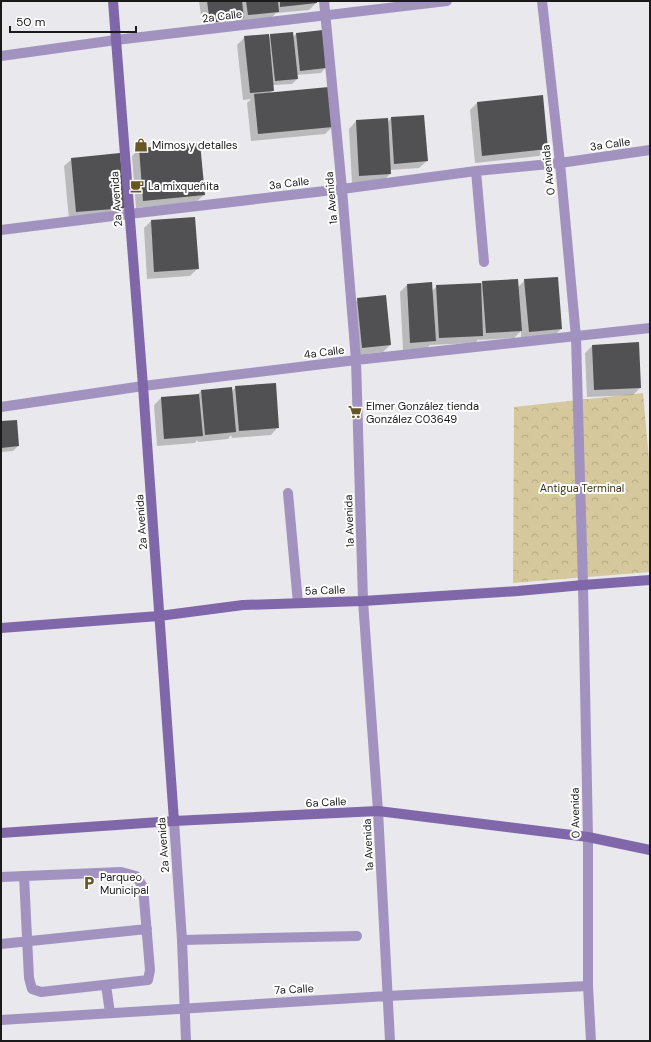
<svg xmlns="http://www.w3.org/2000/svg" width="651" height="1042" font-family="'DM Sans',sans-serif">
	<style>
		.park { fill: url(#park-crowns) }
		.shadow { fill: #0003 }
		.building { fill: #515053 }
		.lines { fill: none; stroke-linecap: round; stroke-linejoin: round }
		.service { stroke: #a292bf; stroke-width: 10 }
		.minor { stroke: #a292bf; stroke-width: 10 }
		.secondary { stroke: #8067a9; stroke-width: 10 }
		.labels { text-anchor: middle; dominant-baseline: central; stroke-width: 4; stroke-linejoin: round; paint-order: stroke }
		.street-label { font-size: 11px; fill: #1a1a1b; stroke: #fff }
		.poi-label { font-size: 11px; fill: #1a1a1b; stroke: #fff; text-anchor: start }
		.park-label { font-size: 11px; fill: #3d3314; stroke: #fff }
	</style>
	<defs>
		<pattern id="park-crowns" width="20" height="18" patternUnits="userSpaceOnUse"><rect width="20" height="18" fill="#d5c89c"/><path d="M2 6a3 3 0 1 1 6 0M12 15a3 3 0 1 1 6 0" fill="none" stroke="#b6ab86"/></pattern>
	</defs>
	<rect width="100%" height="100%" fill="#e9e8ec"/>
	<!-- park -->
	<path class="park" d="M643,393L650,471V572L513,583L514,407Z"/>
	<!-- shadow -->
	<path class="shadow" d="M199,1H316V3L309,10L276,13L270,19L203,30Z
		M296,34L325,68L321,73L296,75L297,79L292,84L273,85V90L269,94L332,127L325,134L251,141L247,103L251,99L243,100L237,45L245,37L268,38L271,35L293,37Z
		M477,103L547,149L539,156L475,163L470,110Z
		M391,118L427,161L419,168L390,170V174L383,181L352,183L349,129L356,121L387,123Z
		M199,144L204,195L196,202L136,208L132,156L139,149Z
		M72,159L124,208L117,215L69,219L64,166Z
		M151,221L198,268L190,276L147,279L144,228Z
		M525,280L561,329L554,336L521,339V331L514,338L479,340V339L475,343L430,345L427,348L403,350L400,292L407,285L431,283V292L437,286L481,284L482,282L518,287Z
		M358,299L390,345L383,352L355,355L351,307Z
		M592,346L640,388L633,395L587,397L585,353Z
		M236,387L278,427L271,435L232,438L231,435L228,439L198,442L197,440L195,443L157,446L154,405L161,398L197,395L201,391H232Z
		M1,422L18,446L13,451L1,452Z"/>
	<!-- building -->
	<path class="building" d="M207,1H242L244,18L210,23Z
		M246,1H278L279,12L248,15Z
		M280,1H317V3L280,7Z
		M323,30L326,68L300,71L296,33Z
		M293,32L298,79L275,81L270,34Z
		M269,34L274,91L250,93L244,36Z
		M329,87L333,127L258,134L254,94Z
		M543,95L548,149L482,156L477,102Z
		M424,115L428,161L394,164L391,117Z
		M388,118L391,174L359,176L356,120Z
		M200,143L205,195L143,201L139,148Z
		M120,153L125,208L76,212L71,158Z
		M195,217L199,269L154,272L151,220Z
		M558,277L562,329L529,332L524,279Z
		M518,279L522,331L486,333L482,281Z
		M432,282L436,341L410,343L407,284Z
		M481,283L483,336L439,338L436,285Z
		M386,295L391,345L362,348L357,298Z
		M639,342L641,388L594,390L592,345Z
		M276,383L279,428L239,431L235,386Z
		M232,387L236,432L205,435L201,390Z
		M199,394L203,436L164,439L161,397Z
		M17,420L19,446L1,448V421Z"/>
	<g class="lines">
		<!-- service -->
		<path class="service" d="M1,877L121,872L136,876L143,887L150,970L148,980L41,992L32,989L29,978L24,876
			M182,940L357,936
			M1,944L147,929
			M106,985L110,1013"/>
		<!-- minor -->
		<path class="minor" d="M324,1L342,189L356,360L363,601L378,811L390,1041
			M542,1L560,163L576,337L583,585L588,837V986L591,1041
			M1,56L116,40L447,1
			M476,171L484,262
			M1,230L129,214L342,189L476,171L560,163L650,150
			M1,407L143,386L356,360L650,328
			M288,493L298,603
			M174,821L182,940L186,1041
			M1,1020L387,996L588,986"/>
		<!-- secondary -->
		<path class="secondary" d="M113,1L143,386L174,821
			M1,628L159,616L243,605L363,601L518,591L583,585L650,580
			M1,833L174,821L378,811L588,837L650,850"/>
	</g>
	<!-- icons -->
	<defs>
		<g id="shop-bare" transform="scale(1.08)"><path d="M-5-2.5h2.3a2.7 3.5 0 0 1 5.4 0H5L5.5 6h-11ZM-1.5-2.5h3a1.5 2.3 0 0 0-3 0Z" fill="#665724" stroke="#fff" stroke-width="2.5" paint-order="stroke"/></g>
		<g id="cafe-bare" transform="scale(1.08)"><path d="M-5.5-4.5H6V0H3Q3 3.5 0 3.5H-2.5Q-5.5 3.5-5.5 0ZM3-3.2v2h1.7v-2ZM-6 4.5H4V6H-6Z" fill="#665724" stroke="#fff" stroke-width="2.5" paint-order="stroke"/></g>
		<g id="supermarket-bare" transform="scale(1.08)"><path d="M-6-5.5h2.5l.6 2H6L4.5 2H-2.5L-4.4-4H-6ZM-1.5 3.2a1.3 1.3 0 1 0 .1 0ZM3 3.2a1.3 1.3 0 1 0 .1 0Z" fill="#665724" stroke="#fff" stroke-width="2.5" paint-order="stroke"/></g>
		<g id="parking-bare" transform="scale(1.08)"><path d="M-3.5-5.5H1a3.5 3.5 0 0 1 0 7H-1V5.5H-3.5ZM-1-3.4V-.6H.8a1.4 1.4 0 0 0 0-2.8Z" fill="#665724" stroke="#fff" stroke-width="2.5" paint-order="stroke"/></g>
	</defs>
	<g fill-rule="evenodd">
		<use href="#shop-bare" x="141" y="145"/>
		<use href="#cafe-bare" x="137" y="186"/>
		<use href="#supermarket-bare" x="355" y="412"/>
		<use href="#parking-bare" x="89" y="883"/>
	</g>
	<g class="labels">
		<!-- street labels -->
		<g class="street-label">
			<text transform="translate(222 16) rotate(-7)">2a Calle</text>
			<text transform="translate(610 144) rotate(-8)">3a Calle</text>
			<text transform="translate(548 170) rotate(-96)">0 Avenida</text>
			<text transform="translate(289 183) rotate(-7)">3a Calle</text>
			<text transform="translate(331 198) rotate(-95)">1a Avenida</text>
			<text transform="translate(116 199) rotate(-94)">2a Avenida</text>
			<text transform="translate(324 352) rotate(-7)">4a Calle</text>
			<text transform="translate(349 521) rotate(-92)">1a Avenida</text>
			<text transform="translate(141 522) rotate(-94)">2a Avenida</text>
			<text transform="translate(325 590) rotate(-2)">5a Calle</text>
			<text transform="translate(326 802) rotate(-3)">6a Calle</text>
			<text transform="translate(575 813) rotate(-91)">0 Avenida</text>
			<text transform="translate(163 845) rotate(-94)">2a Avenida</text>
			<text transform="translate(368 845) rotate(-93)">1a Avenida</text>
			<text transform="translate(294 989) rotate(-3)">7a Calle</text>
		</g>
		<!-- poi labels -->
		<g class="poi-label">
			<text x="152" y="145">Mimos y detalles</text>
			<text x="148" y="186">La mixqueñita</text>
			<text x="366" y="406">Elmer González tienda<tspan x="366" dy="13">González C03649</tspan></text>
			<text x="100" y="877">Parqueo<tspan x="100" dy="13">Municipal</tspan></text>
		</g>
		<!-- park labels -->
		<g class="park-label">
			<text x="582" y="488">Antigua Terminal</text>
		</g>
	</g>
	<!-- border -->
	<rect width="651" height="1042" fill="none" stroke="#1a1a1b" stroke-width="4"/>
	<!-- scale -->
	<path d="M10 26v6h126v-6" fill="none" stroke="#1a1a1b" stroke-width="2"/>
	<text x="16" y="26" font-size="12" fill="#1a1a1b" stroke="#ffffff" stroke-width="3" paint-order="stroke">50 m</text>
</svg>
